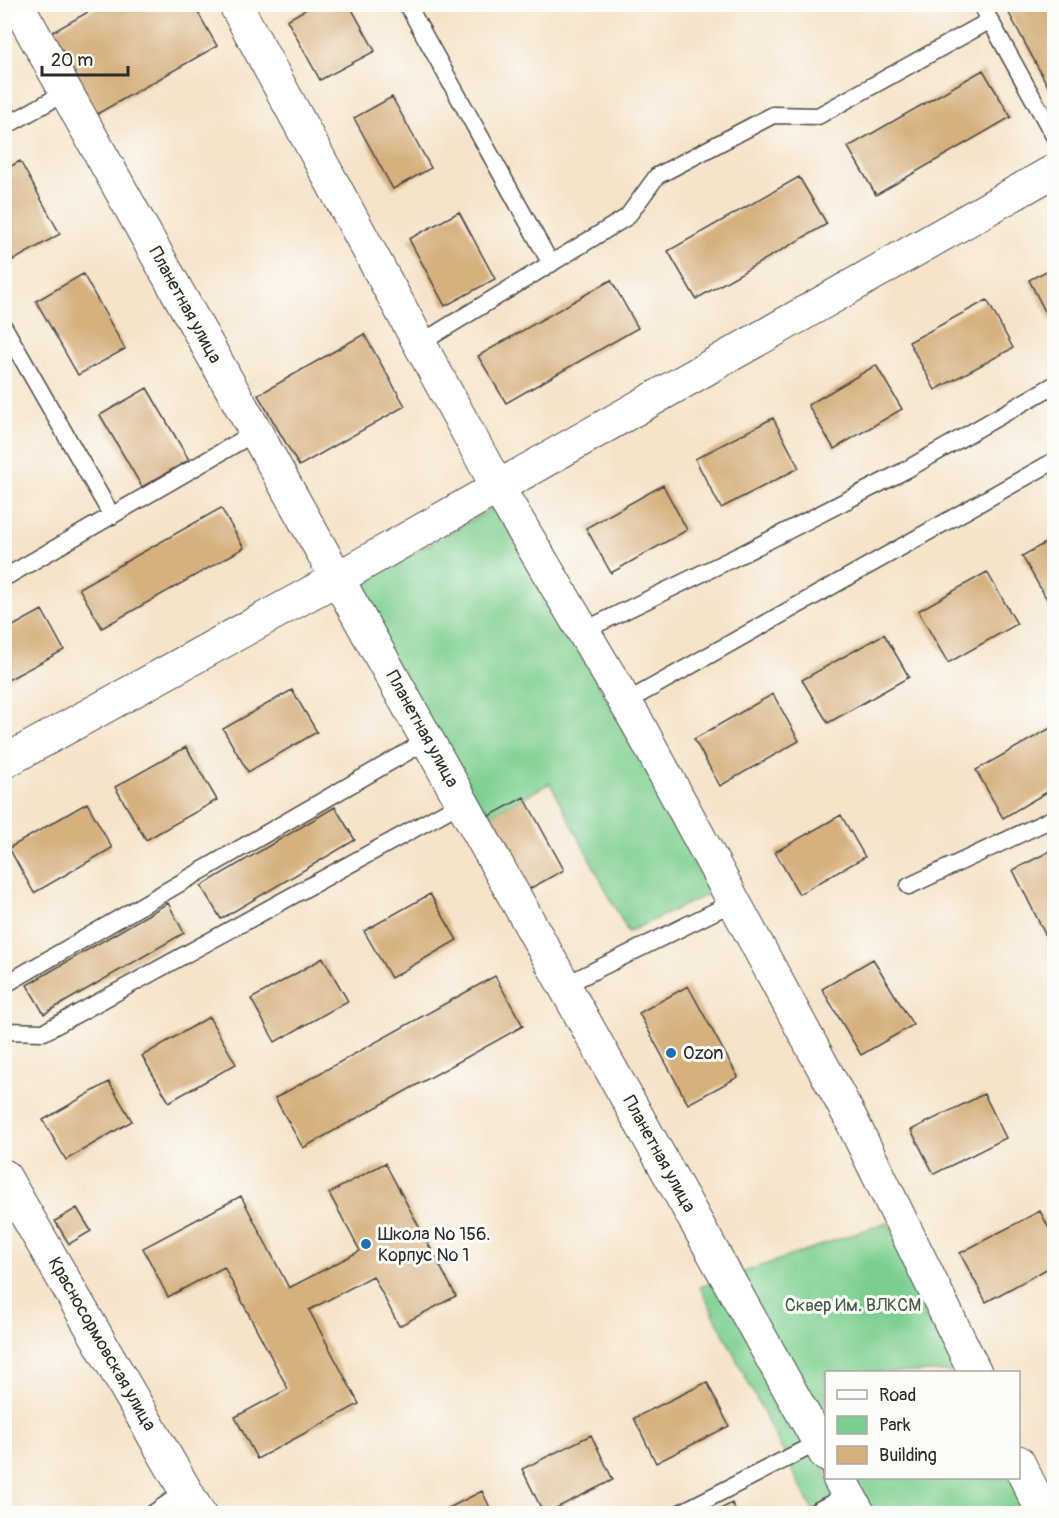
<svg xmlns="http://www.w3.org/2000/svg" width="1059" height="1518" font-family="Pangolin,sans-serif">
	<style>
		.green { fill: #7bce90; stroke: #537c5e; stroke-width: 1.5 }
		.building { fill: #d6b07f }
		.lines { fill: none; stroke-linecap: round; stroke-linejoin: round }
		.lane-casing { stroke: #494743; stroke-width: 19 }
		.street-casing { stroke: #494743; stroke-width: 35 }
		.lane { stroke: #fff; stroke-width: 16 }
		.street { stroke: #fff; stroke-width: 33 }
		.poi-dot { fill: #1f6fb2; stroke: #fdfcf7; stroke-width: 2 }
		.labels { text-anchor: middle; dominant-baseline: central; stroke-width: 6; stroke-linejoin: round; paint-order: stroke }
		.street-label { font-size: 18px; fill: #2b2b2b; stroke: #fdfcf7 }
		.poi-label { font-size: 18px; fill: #2b2b2b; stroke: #fdfcf7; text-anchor: start }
		.park-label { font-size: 18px; fill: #435c49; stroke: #fdfcf7 }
	</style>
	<rect width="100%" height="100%" fill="#fdfcf7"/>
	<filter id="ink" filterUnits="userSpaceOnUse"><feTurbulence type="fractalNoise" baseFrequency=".0167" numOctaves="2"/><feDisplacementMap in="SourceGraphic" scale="12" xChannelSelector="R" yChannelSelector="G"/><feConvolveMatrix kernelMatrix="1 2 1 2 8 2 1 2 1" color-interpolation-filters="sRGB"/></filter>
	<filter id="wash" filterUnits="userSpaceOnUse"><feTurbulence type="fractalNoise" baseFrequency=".008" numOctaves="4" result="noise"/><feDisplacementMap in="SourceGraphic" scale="24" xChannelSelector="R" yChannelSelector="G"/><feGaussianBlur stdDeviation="1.35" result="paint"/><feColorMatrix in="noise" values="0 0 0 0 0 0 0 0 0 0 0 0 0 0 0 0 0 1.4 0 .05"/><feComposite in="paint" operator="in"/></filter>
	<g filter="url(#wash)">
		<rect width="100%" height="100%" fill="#f5e3ca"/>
		<!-- green -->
		<path class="green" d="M496,506L717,890L628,932L550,783L482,820L354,587Z
			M888,1222L961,1372H826V1478H1013L1030,1513H814L700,1287Z"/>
		<g id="blocks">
			<!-- building -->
			<path class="building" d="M102,4H193L217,46L97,114L51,33Z
				M315,4H349L375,51L320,80L287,20Z
				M1004,4H1054V88L1050,90Z
				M983,70L1011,117L876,195L848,147Z
				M392,97L431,168L393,189L354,118Z
				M20,161L60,234L14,260L4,242V170Z
				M799,177L827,224L696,299L668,251Z
				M459,212L495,279L445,306L409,239Z
				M1054,267V319L1050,321L1029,280Z
				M83,274L125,349L78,375L36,301Z
				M611,280L638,328L506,403L478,356Z
				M987,300L1013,348L935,390L909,342Z
				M364,334L405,406L299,466L258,395Z
				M876,365L902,409L834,449L808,405Z
				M147,388L189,460L142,487L100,415Z
				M773,418L799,468L721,508L695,459Z
				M663,485L687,530L611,573L586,528Z
				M221,508L244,548L102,628L79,588Z
				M1054,538V600L1049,603L1022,556Z
				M987,572L1017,624L948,663L918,611Z
				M42,610L64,650L4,682V631Z
				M884,634L909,677L828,723L802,680Z
				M292,690L317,732L248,772L223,729Z
				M773,694L799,741L720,786L694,739Z
				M1054,726V788L1003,818L976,770Z
				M186,747L217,800L146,840L115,787Z
				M524,797L564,870L522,893L482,820Z
				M87,803L112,848L34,893L9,848Z
				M335,807L355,840L221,919L201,886Z
				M841,815L865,857L799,894L775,852Z
				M1054,849V952L1013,870Z
				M430,894L457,940L391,978L364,931Z
				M168,903L184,933L44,1014L27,985Z
				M323,958L348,1001L275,1042L251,999Z
				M873,959L913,1025L861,1055L822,989Z
				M495,976L523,1026L303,1148L275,1098Z
				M688,986L738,1077L688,1104L639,1013Z
				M209,1017L236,1064L169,1102L142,1056Z
				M109,1082L132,1121L66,1160L43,1120Z
				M984,1094L1006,1138L934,1174L911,1130Z
				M385,1163L456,1296L399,1326L373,1276L309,1310L359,1404L257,1459L235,1417L288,1389L224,1267L168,1297L143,1248L241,1196L289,1288L360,1251L329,1193Z
				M77,1208L91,1231L69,1244L55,1221Z
				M1040,1211L1054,1238V1265L986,1302L960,1253Z
				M707,1382L729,1426L656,1463L634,1418Z
				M591,1435L613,1480L544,1514L522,1469Z
				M482,1491L493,1514H437Z
				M732,1503L737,1514H711Z"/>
		</g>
	</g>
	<g filter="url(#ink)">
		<use href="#blocks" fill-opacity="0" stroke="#494743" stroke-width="1.5"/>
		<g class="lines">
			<!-- lane casing -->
			<g class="lane-casing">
				<path id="lane" d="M407,4L551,264
					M981,4L1054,136
					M4,127L66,92
					M4,327L112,516
					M419,344L627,217L657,176L773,115L818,116L989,21
					M4,578L256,432
					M583,631L746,552L904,471L1054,385
					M626,702L1054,461
					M909,886L1054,818
					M4,985L428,740
					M565,985L734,902
					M4,1031L44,1032L463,802
					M152,1514L187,1490
					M678,1514L819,1442
					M811,1514L849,1494"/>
			</g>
			<!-- street casing -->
			<g class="street-casing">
				<path id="street" d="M17,4L826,1455
					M235,4L497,486L637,722L850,1117L975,1372
					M4,762L338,578L1054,171
					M4,1176L199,1514
					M1018,1462L1044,1514
					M839,1478L859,1514"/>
			</g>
			<!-- lane -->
			<use href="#lane" class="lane"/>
			<!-- street -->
			<use href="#street" class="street"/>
		</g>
	</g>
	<!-- markers -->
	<g class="poi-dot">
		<circle cx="671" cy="1053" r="6"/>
		<circle cx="366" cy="1244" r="6"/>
	</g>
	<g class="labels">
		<!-- street labels -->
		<g class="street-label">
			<text transform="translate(185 305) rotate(61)">Планетная улица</text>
			<text transform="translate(422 729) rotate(61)">Планетная улица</text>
			<text transform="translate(659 1154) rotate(61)">Планетная улица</text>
			<text transform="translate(102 1344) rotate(60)">Красносормовская улица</text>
		</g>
		<!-- poi labels -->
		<g class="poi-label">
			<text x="683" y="1053">Ozon</text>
			<text x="378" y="1234">Школа № 156.<tspan x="378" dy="21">Корпус № 1</tspan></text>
		</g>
		<!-- park labels -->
		<g class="park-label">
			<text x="853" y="1305">Сквер Им. ВЛКСМ</text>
		</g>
	</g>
	<!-- margin -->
	<rect width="1059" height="1518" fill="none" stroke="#fdfcf7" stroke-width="24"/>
	<!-- legend -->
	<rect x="825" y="1371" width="195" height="108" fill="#fdfcf7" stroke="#a9a8a5" stroke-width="1.5"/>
	<rect x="837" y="1390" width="30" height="9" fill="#ffffff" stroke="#a9a8a5" stroke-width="1.5"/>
	<text x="879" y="1401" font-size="18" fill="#2b2b2b">Road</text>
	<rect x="837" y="1416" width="30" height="18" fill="#7bce90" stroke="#a9a8a5" stroke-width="1.5"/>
	<text x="879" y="1431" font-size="18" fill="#2b2b2b">Park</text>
	<rect x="837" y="1446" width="30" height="18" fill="#d6b07f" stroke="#a9a8a5" stroke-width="1.5"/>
	<text x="879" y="1461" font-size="18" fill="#2b2b2b">Building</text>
	<!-- scale -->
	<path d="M42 66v9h86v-9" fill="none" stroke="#2b2b2b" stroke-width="3"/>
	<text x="51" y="66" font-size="18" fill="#2b2b2b" stroke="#fdfcf7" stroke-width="4.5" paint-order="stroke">20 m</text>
</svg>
